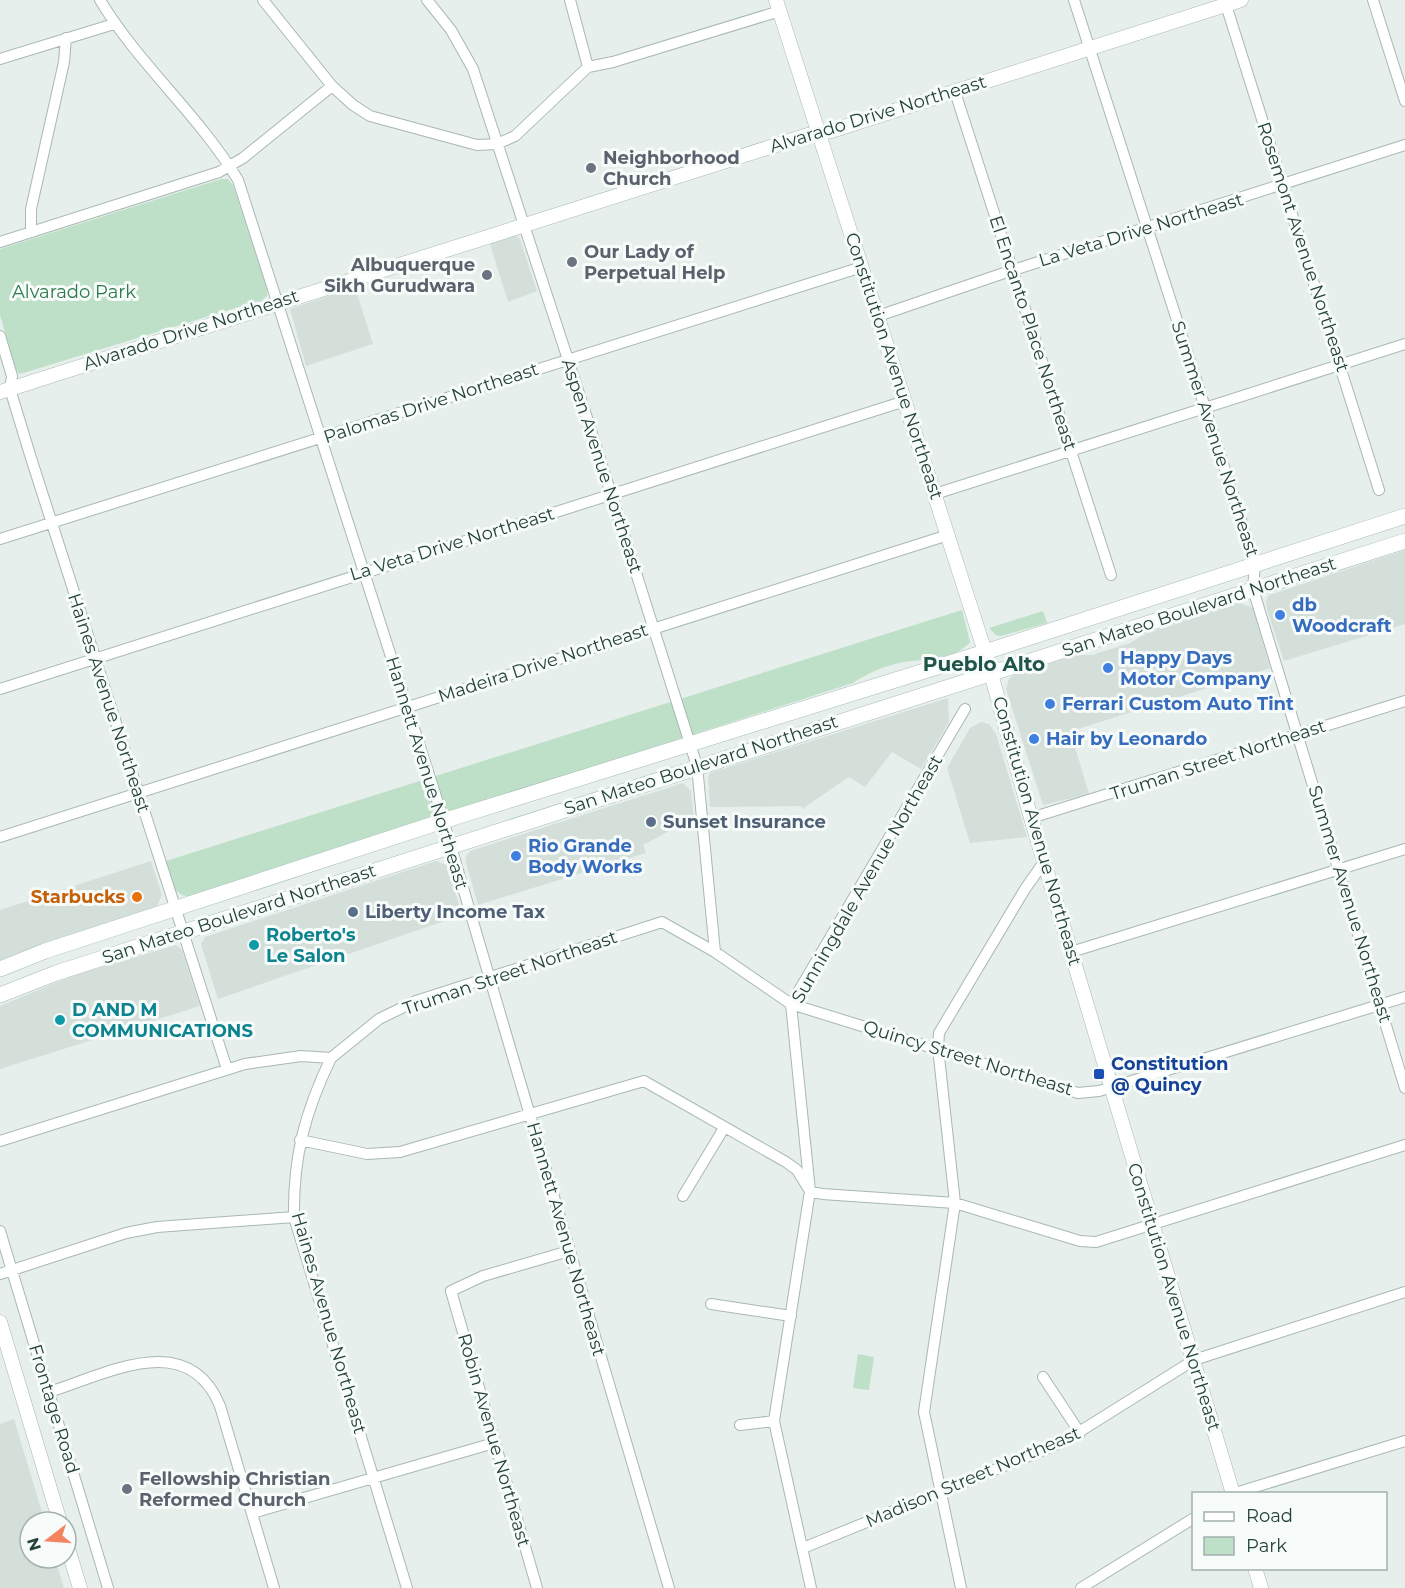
<svg xmlns="http://www.w3.org/2000/svg" width="1405" height="1588" font-family="Montserrat,sans-serif">
	<style>
		.built { fill: #d4dfda }
		.green { fill: #bfe0c8 }
		.lines { fill: none; stroke-linecap: round; stroke-linejoin: round }
		.minor-casing { stroke: #a8b8b2; stroke-width: 12 }
		.tertiary-casing { stroke: #a8b8b2; stroke-width: 15 }
		.secondary-casing { stroke: #a4bbb3; stroke-width: 16 }
		.minor { stroke: #fff; stroke-width: 10 }
		.tertiary { stroke: #fff; stroke-width: 14 }
		.secondary { stroke: #fff; stroke-width: 15 }
		.worship-dot { fill: #6b7280; stroke: #f7fbf9; stroke-width: 2 }
		.shop-dot { fill: #3f7fe0; stroke: #f7fbf9; stroke-width: 2 }
		.service-dot { fill: #5c6f8a; stroke: #f7fbf9; stroke-width: 2 }
		.food-dot { fill: #e8710a; stroke: #f7fbf9; stroke-width: 2 }
		.culture-dot { fill: #0f9aa8; stroke: #f7fbf9; stroke-width: 2 }
		.transit-dot { fill: #1a4fb4; stroke: #f7fbf9; stroke-width: 2 }
		.labels { text-anchor: middle; dominant-baseline: central; stroke-width: 6; stroke-linejoin: round; paint-order: stroke }
		.street-label { font-size: 18px; fill: #24423a; stroke: #f7fbf9 }
		.worship-label { font-size: 18px; font-weight: bold; fill: #5b616d; stroke: #f7fbf9; text-anchor: start }
		.park-label { font-size: 18px; fill: #2d7a4b; stroke: #f7fbf9 }
		.shop-label { font-size: 18px; font-weight: bold; fill: #366cbe; stroke: #f7fbf9; text-anchor: start }
		.service-label { font-size: 18px; font-weight: bold; fill: #4e5e75; stroke: #f7fbf9; text-anchor: start }
		.food-label { font-size: 18px; font-weight: bold; fill: #c56008; stroke: #f7fbf9; text-anchor: end }
		.culture-label { font-size: 18px; font-weight: bold; fill: #0d838f; stroke: #f7fbf9; text-anchor: start }
		.transit-label { font-size: 18px; font-weight: bold; fill: #164399; stroke: #f7fbf9; text-anchor: start }
		.neighbourhood-label { font-size: 20px; font-weight: bold; fill: #1f5548; stroke: #f7fbf9 }
	</style>
	<rect width="100%" height="100%" fill="#e6efeb"/>
	<!-- built -->
	<path class="built" d="M515,235L520,239L537,291L508,302L490,244Z
		M355,287L373,344L306,366L290,309Z
		M1405,550V624L1284,661L1267,609L1266,601L1269,595Z
		M1240,603L1253,608L1270,668L1075,730L1072,737L1089,794L1043,805L1006,689L1009,679L1014,675L1076,655H1092L1130,643L1147,633Z
		M948,698L949,722L921,769L892,752L865,787L849,777L802,809L801,806L710,807L708,778L710,773Z
		M981,722L989,724L996,734L1027,837L970,843L947,768L970,728Z
		M683,783L691,791L694,818L643,845L646,853L478,905L466,863V856L470,851Z
		M151,861L162,895L157,906L0,961V910Z
		M436,861L447,865L462,915L218,999L201,944L205,937Z
		M176,945L182,950L200,1006L0,1069V1006L74,975Z
		M14,1419L45,1522H30V1558H55L64,1588H0V1424Z"/>
	<!-- green -->
	<path class="green" d="M221,179H228L233,185L267,288V296L262,300L20,374L16,370L0,315V249Z
		M962,610L970,642C957,659 923,659 904,662C886,665 868,673 853,683L190,896C171,897 171,876 166,861Z
		M1043,611L1047,623L1001,636L996,635L989,628Z
		M858,1354L874,1357L869,1390L853,1388Z"/>
	<g class="lines">
		<!-- minor casing -->
		<g class="minor-casing">
			<path id="minor" d="M100,0C139,65 199,115 238,180L439,806L669,1588
				M263,0L332,86L353,105L370,116L477,145L497,144L515,136L588,67L613,62L780,11
				M427,0L451,30L473,69L590,427L697,766L715,952
				M570,0L588,67
				M1074,0L1255,563L1253,589L1405,1088
				M1373,0L1405,101
				M1226,5L1379,490
				M0,59L114,24
				M955,92L1111,575
				M31,232V209L64,62L66,38
				M0,242L219,172L243,158L332,86
				M878,316L1004,273L1405,145
				M0,336L12,376L10,389L31,458L227,1069
				M935,494L1405,344
				M0,539L862,267
				M0,689L905,401
				M1031,818L1405,701
				M0,837L948,535
				M1071,952L1405,849
				M331,1058C305,1112 293,1157 294,1217L407,1588
				M300,1140L367,1154L400,1152L644,1081L786,1162L797,1170L810,1191L822,1194L955,1203L1080,1241L1096,1242L1405,1145
				M0,1141L245,1064L301,1056L331,1058L379,1019L416,1001L662,922L715,952L791,1004L1078,1093L1099,1091L1405,997
				M683,1196L724,1128
				M0,1231L108,1588
				M0,1274L126,1233L157,1227L294,1217
				M711,1304L791,1316
				M1043,1377L1080,1433
				M49,1392C107,1374 188,1328 220,1406L274,1588
				M740,1425L774,1421
				M1232,1494L1405,1441
				M252,1513L494,1443
				M803,1548L1063,1442L1194,1360L1405,1292
				M537,1588L451,1291L483,1276L569,1251
				M811,1588L774,1421L810,1191L791,1004L965,709
				M961,1588L924,1412L955,1203L938,1048L939,1033L1025,889L1044,862
				M1081,1588L1194,1518"/>
		</g>
		<!-- tertiary casing -->
		<g class="tertiary-casing">
			<path id="tertiary" d="M776,0L985,652L1031,818L1233,1494
				M0,392L808,135L831,131L1241,0
				M0,1322L60,1522
				M66,1542L80,1588
				M1255,1568L1261,1588"/>
		</g>
		<!-- secondary casing -->
		<g class="secondary-casing">
			<path id="secondary" d="M0,969L45,951L443,821L985,652L1405,516
				M0,995L56,973L1405,541"/>
		</g>
		<!-- minor -->
		<use href="#minor" class="minor"/>
		<!-- tertiary -->
		<use href="#tertiary" class="tertiary"/>
		<!-- secondary -->
		<use href="#secondary" class="secondary"/>
	</g>
	<!-- markers -->
	<g class="worship-dot">
		<circle cx="591" cy="168" r="6"/>
		<circle cx="572" cy="262" r="6"/>
		<circle cx="487" cy="275" r="6"/>
		<circle cx="127" cy="1489" r="6"/>
	</g>
	<g class="shop-dot">
		<circle cx="1280" cy="615" r="6"/>
		<circle cx="1108" cy="668" r="6"/>
		<circle cx="1050" cy="704" r="6"/>
		<circle cx="1034" cy="739" r="6"/>
		<circle cx="516" cy="856" r="6"/>
	</g>
	<g class="service-dot">
		<circle cx="651" cy="822" r="6"/>
		<circle cx="353" cy="912" r="6"/>
	</g>
	<circle class="food-dot" cx="137" cy="897" r="6"/>
	<g class="culture-dot">
		<circle cx="254" cy="945" r="6"/>
		<circle cx="60" cy="1020" r="6"/>
	</g>
	<rect class="transit-dot" x="1093" y="1068" width="12" height="12" rx="3"/>
	<g class="labels">
		<!-- street labels -->
		<g class="street-label">
			<text transform="translate(878 114) rotate(-17)">Alvarado Drive Northeast</text>
			<text transform="translate(1141 230) rotate(-17)">La Veta Drive Northeast</text>
			<text transform="translate(1303 247) rotate(72)">Rosemont Avenue Northeast</text>
			<text transform="translate(191 330) rotate(-18)">Alvarado Drive Northeast</text>
			<text transform="translate(1033 333) rotate(72)">El Encanto Place Northeast</text>
			<text transform="translate(894 366) rotate(72)">Constitution Avenue Northeast</text>
			<text transform="translate(431 403) rotate(-18)">Palomas Drive Northeast</text>
			<text transform="translate(1215 439) rotate(72)">Summer Avenue Northeast</text>
			<text transform="translate(602 466) rotate(72)">Aspen Avenue Northeast</text>
			<text transform="translate(452 544) rotate(-17)">La Veta Drive Northeast</text>
			<text transform="translate(1199 607) rotate(-18)">San Mateo Boulevard Northeast</text>
			<text transform="translate(543 663) rotate(-18)">Madeira Drive Northeast</text>
			<text transform="translate(109 703) rotate(72)">Haines Avenue Northeast</text>
			<text transform="translate(1218 760) rotate(-18)">Truman Street Northeast</text>
			<text transform="translate(701 765) rotate(-18)">San Mateo Boulevard Northeast</text>
			<text transform="translate(427 773) rotate(73)">Hannett Avenue Northeast</text>
			<text transform="translate(1037 831) rotate(74)">Constitution Avenue Northeast</text>
			<text transform="translate(867 879) rotate(-60)">Sunningdale Avenue Northeast</text>
			<text transform="translate(1350 904) rotate(73)">Summer Avenue Northeast</text>
			<text transform="translate(239 914) rotate(-18)">San Mateo Boulevard Northeast</text>
			<text transform="translate(510 973) rotate(-19)">Truman Street Northeast</text>
			<text transform="translate(968 1058) rotate(17)">Quincy Street Northeast</text>
			<text transform="translate(566 1239) rotate(74)">Hannett Avenue Northeast</text>
			<text transform="translate(1174 1297) rotate(73)">Constitution Avenue Northeast</text>
			<text transform="translate(329 1323) rotate(74)">Haines Avenue Northeast</text>
			<text transform="translate(54 1409) rotate(73)">Frontage Road</text>
			<text transform="translate(494 1440) rotate(74)">Robin Avenue Northeast</text>
			<text transform="translate(973 1477) rotate(-23)">Madison Street Northeast</text>
		</g>
		<!-- worship labels -->
		<g class="worship-label">
			<text x="603" y="158">Neighborhood<tspan x="603" dy="21">Church</tspan></text>
			<text x="584" y="252">Our Lady of<tspan x="584" dy="21">Perpetual Help</tspan></text>
			<text x="475" y="265" text-anchor="end">Albuquerque<tspan x="475" dy="21">Sikh Gurudwara</tspan></text>
			<text x="139" y="1479">Fellowship Christian<tspan x="139" dy="21">Reformed Church</tspan></text>
		</g>
		<!-- park labels -->
		<g class="park-label">
			<text x="74" y="292">Alvarado Park</text>
		</g>
		<!-- shop labels -->
		<g class="shop-label">
			<text x="1292" y="605">db<tspan x="1292" dy="21">Woodcraft</tspan></text>
			<text x="1120" y="658">Happy Days<tspan x="1120" dy="21">Motor Company</tspan></text>
			<text x="1062" y="704">Ferrari Custom Auto Tint</text>
			<text x="1046" y="739">Hair by Leonardo</text>
			<text x="528" y="846">Rio Grande<tspan x="528" dy="21">Body Works</tspan></text>
		</g>
		<!-- service labels -->
		<g class="service-label">
			<text x="663" y="822">Sunset Insurance</text>
			<text x="365" y="912">Liberty Income Tax</text>
		</g>
		<!-- food labels -->
		<g class="food-label">
			<text x="125" y="897">Starbucks</text>
		</g>
		<!-- culture labels -->
		<g class="culture-label">
			<text x="266" y="935">Roberto's<tspan x="266" dy="21">Le Salon</tspan></text>
			<text x="72" y="1010">D AND M<tspan x="72" dy="21">COMMUNICATIONS</tspan></text>
		</g>
		<!-- transit labels -->
		<g class="transit-label">
			<text x="1111" y="1064">Constitution<tspan x="1111" dy="21">@ Quincy</tspan></text>
		</g>
		<!-- neighbourhood labels -->
		<g class="neighbourhood-label">
			<text x="984" y="664">Pueblo Alto</text>
		</g>
	</g>
	<!-- legend -->
	<rect x="1192" y="1492" width="195" height="78" fill="#f7fbf9" stroke="#a3b1ad" stroke-width="1.5"/>
	<rect x="1204" y="1512" width="30" height="9" fill="#ffffff" stroke="#a3b1ad" stroke-width="1.5"/>
	<text x="1246" y="1522" font-size="18" fill="#24423a">Road</text>
	<rect x="1204" y="1537" width="30" height="18" fill="#bfe0c8" stroke="#a3b1ad" stroke-width="1.5"/>
	<text x="1246" y="1552" font-size="18" fill="#24423a">Park</text>
	<!-- north arrow -->
	<g transform="translate(48 1540) rotate(253)"><circle r="28" fill="#f7fbf9" stroke="#a3b1ad" stroke-width="1.5"/>
	<path d="M0-4.5L10 22L0 15L-10 22Z" fill="#f4845f"/>
	<text y="-9" font-size="16" font-weight="bold" text-anchor="middle" fill="#24423a">N</text>
	</g>
</svg>
